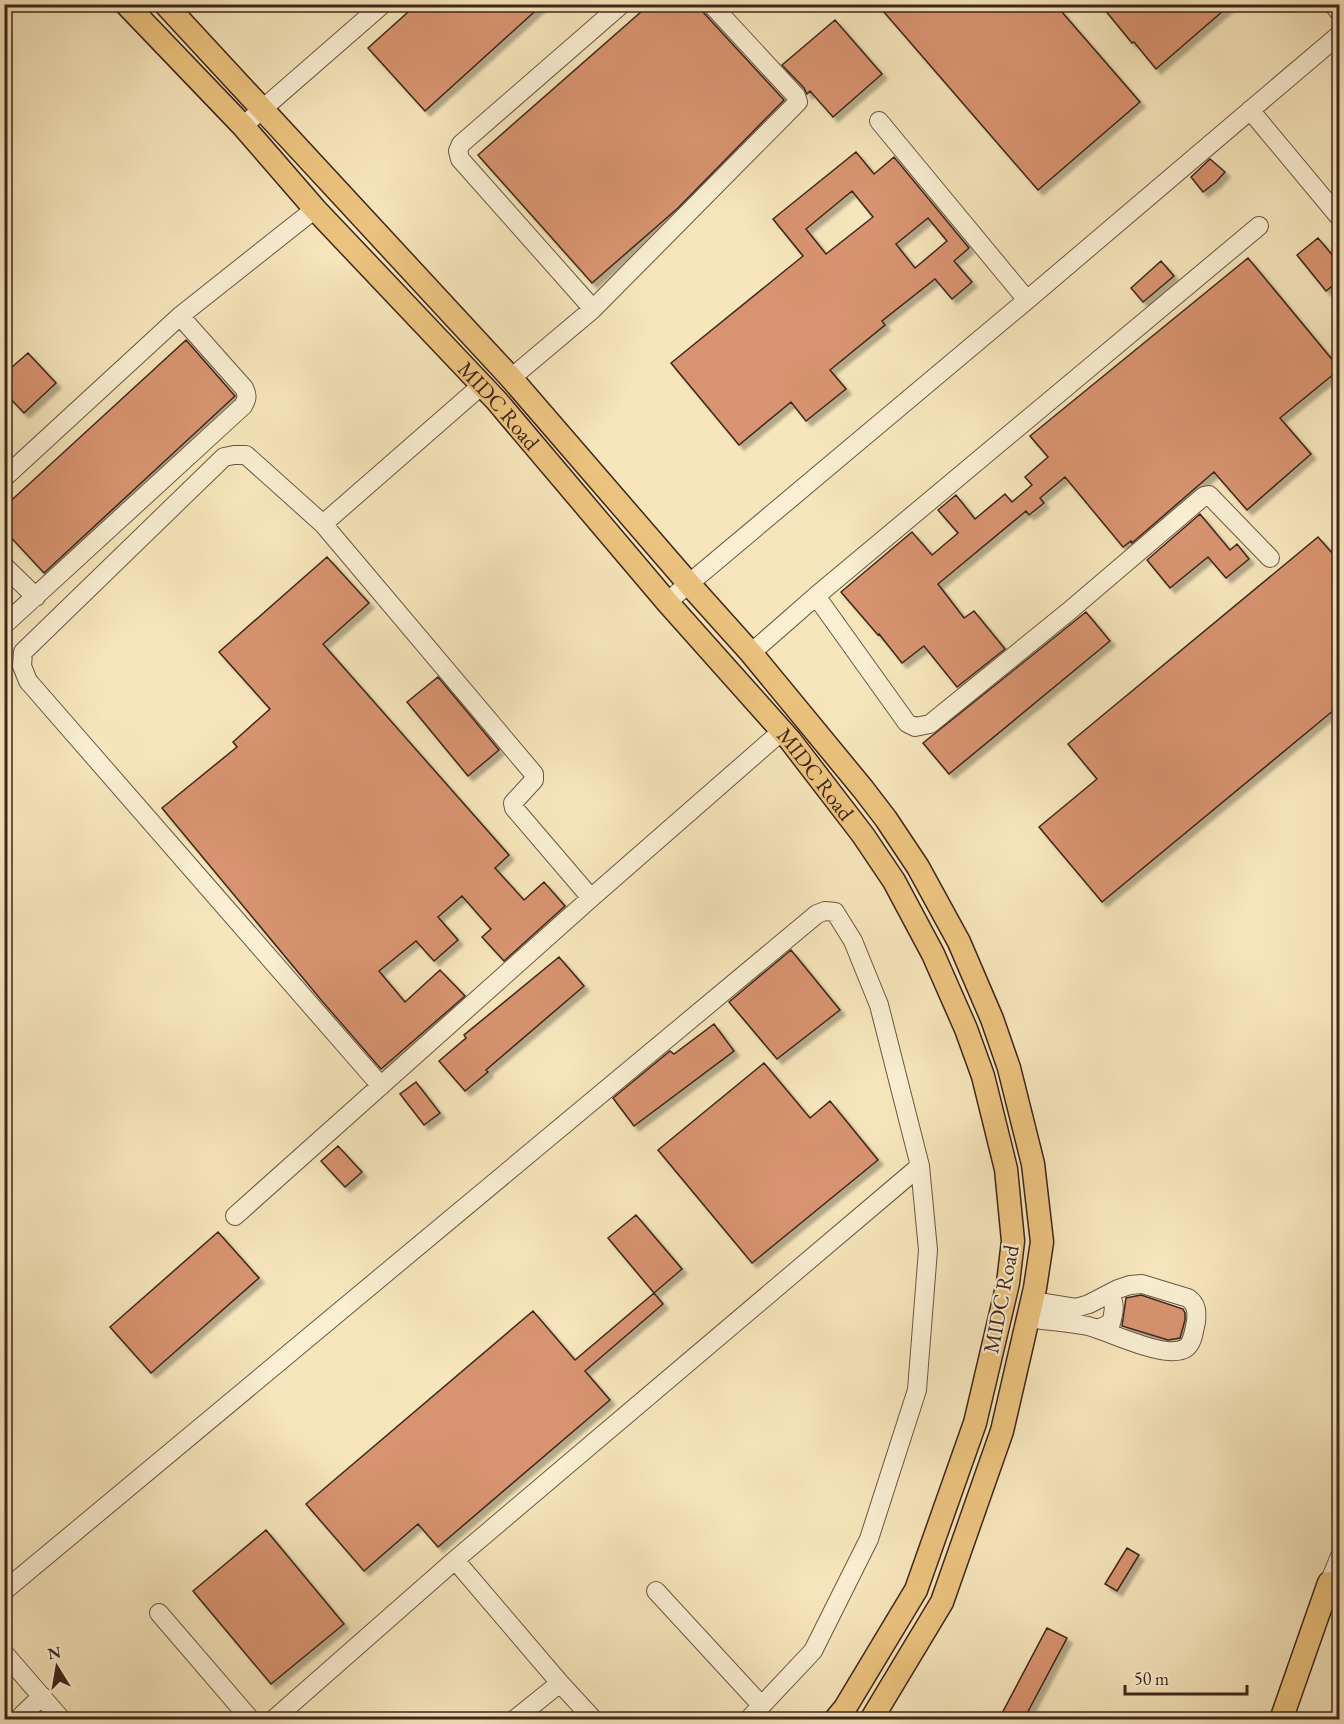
<svg xmlns="http://www.w3.org/2000/svg" width="1344" height="1724" font-family="'EB Garamond',serif">
	<style>
		.building { fill: #d8946f; stroke: #3d261b; stroke-width: 1.5; fill-rule: evenodd; filter: url(#shadow) }
		.lines { fill: none; stroke-linecap: round; stroke-linejoin: round }
		.minor-casing { stroke: #6c5643; stroke-width: 20 }
		.major-casing { stroke: #3d261b; stroke-width: 25 }
		.minor { stroke: #faefd3; stroke-width: 18 }
		.major { stroke: #ecc37e; stroke-width: 22 }
		.labels { text-anchor: middle; dominant-baseline: central; stroke-width: 4.5; stroke-linejoin: round; paint-order: stroke }
		.street-label { font-size: 22px; fill: #3d261b; stroke: #faefd3 }
	</style>
	<defs>
		<filter id="shadow"><feDropShadow dx="5" dy="5" stdDeviation="1.5" flood-color="#0004"/></filter>
	</defs>
	<rect width="100%" height="100%" fill="#f7e6bc"/>
	<filter id="stains"><feTurbulence type="fractalNoise" baseFrequency=".00333" numOctaves="4"/><feColorMatrix values="0 0 0 0 .2 0 0 0 0 .09 0 0 0 0 .02 0 0 0 .5 -.17"/></filter>
	<radialGradient id="worn" r=".72"><stop offset=".6" stop-color="#630" stop-opacity="0"/><stop offset="1" stop-color="#630" stop-opacity=".3"/></radialGradient>
	<!-- building -->
	<path class="building" d="M417,4H543L425,111L368,48Z
		M650,4H700L703,12L784,100L678,208L592,283L478,155Z
		M877,4H1055L1140,102L1038,190Z
		M1100,4H1231L1156,69L1134,42L1132,43Z
		M835,20L882,74L833,117L810,91L807,94L804,88L782,65Z
		M856,152L874,174L894,157L969,248L954,261L972,282L952,299L935,279L882,321L885,325L830,370L846,389L806,421L791,402L739,445L671,363L803,256L773,219ZM852,191L873,217L826,254L806,229ZM928,218L947,241L915,268L896,244Z
		M1210,159L1225,172L1216,182L1203,192L1191,177Z
		M1318,238L1340,264V280L1326,291L1297,255Z
		M1248,258L1340,369L1280,418L1311,454L1247,510L1214,472L1132,543L1131,541L1123,547L1065,477L1040,498L1044,503L1029,515L1026,511L938,584L964,618L974,611L1005,649L957,687L924,646L902,663L879,634L878,635L841,592L912,532L932,555L958,533L938,510L956,495L975,519L1005,494L1012,502L1032,485L1025,477L1048,457L1030,436Z
		M1161,261L1174,276L1143,302L1131,288Z
		M186,340L235,396L44,573L4,530V507Z
		M28,353L56,383L24,413L4,392V374Z
		M1200,514L1230,550L1237,544L1249,559L1226,578L1208,557L1170,588L1147,560Z
		M1318,537L1340,562V705L1102,902L1039,827L1097,779L1068,744Z
		M327,557L369,603L323,644L509,855L495,868L524,900L544,882L565,906L504,961L482,937L491,929L462,896L438,917L458,940L434,961L416,941L379,971L405,1002L440,970L465,996L381,1069L322,1001L162,808L237,747L233,742L270,709L219,652Z
		M1086,612L1110,641L949,774L923,743Z
		M438,677L499,750L468,776L407,702Z
		M791,950L840,1010L777,1059L729,1002Z
		M559,957L584,986L486,1070L488,1072L465,1091L439,1061L466,1038L464,1035Z
		M714,1024L734,1051L634,1126L613,1098L670,1051L674,1054Z
		M764,1063L810,1118L830,1101L878,1160L752,1263L658,1150Z
		M416,1082L440,1113L424,1125L400,1094Z
		M338,1146L362,1172L345,1187L321,1161Z
		M636,1215L682,1269L654,1293L608,1238Z
		M218,1232L259,1278L151,1373L110,1327Z
		M654,1293L663,1304L585,1371L610,1400L438,1547L418,1524L364,1571L306,1504L533,1311L575,1360Z
		M1141,1295L1183,1309L1185,1313V1320L1180,1338L1168,1340L1122,1326L1126,1298Z
		M266,1530L344,1624L271,1684L193,1591Z
		M1127,1548L1139,1555L1117,1591L1105,1584Z
		M1047,1628L1067,1638L1024,1719H999Z"/>
	<g class="lines">
		<!-- minor casing -->
		<g class="minor-casing">
			<path id="minor" d="M1333,4L1340,13
				M1250,110L1340,218
				M879,121L1027,300
				M243,126L383,4
				M593,309L460,159L458,151L461,144L622,4
				M511,378L593,309L798,102L796,96L711,4
				M4,478L180,316L315,209
				M323,524L482,385
				M4,566L36,597
				M816,596L907,723L915,727L930,724L1068,612L1204,496L1209,495L1270,558
				M667,602L1027,300L1340,34
				M4,625L243,406C247,399 248,396 244,388L180,316
				M751,653L816,596L1259,226
				M381,1086L28,681L22,666L23,652L224,457L234,455H246L323,524L534,774V780L513,803L514,808L591,898
				M235,1216L591,898L782,731
				M1028,1318C1048,1321 1069,1322 1088,1326C1109,1331 1167,1361 1186,1348C1193,1343 1194,1330 1196,1322C1197,1312 1197,1304 1188,1298L1142,1284L1130,1285L1118,1289L1089,1304L1076,1308L1032,1301
				M1098,1329L1111,1323C1114,1312 1116,1303 1109,1294
				M455,1560L560,1683L594,1720
				M1329,1583L1340,1556
				M4,1591L817,914L825,911L835,912L853,941L879,1005L920,1166L928,1250L917,1390L869,1539L813,1651L748,1720
				M656,1591L761,1705
				M159,1613L251,1720
				M4,1653L62,1720
				M17,1720L42,1696
				M273,1720L455,1560L920,1166
				M514,1720L560,1683"/>
		</g>
		<!-- major casing -->
		<g class="major-casing">
			<g id="major">
				<path id="s1" d="M126,4L243,126L315,209L496,400L667,602L790,740L863,835L894,881L933,954L966,1029L983,1076L1006,1169L1013,1241L1008,1283L975,1423L916,1590L845,1708L835,1720"/>
				<path d="M165,4L511,378L689,584L751,653L863,789L886,819L918,867L959,942L992,1019L1009,1068L1033,1164L1042,1242L1035,1288L1002,1431L942,1602L871,1720"/>
				<path d="M1281,1720L1329,1583H1340"/>
			</g>
		</g>
		<!-- minor -->
		<use href="#minor" class="minor"/>
		<!-- major -->
		<use href="#major" class="major"/>
	</g>
	<g class="labels">
		<!-- street labels -->
		<g class="street-label">
			<text stroke="none"><textPath href="#s1" startOffset="548">MIDC Road</textPath></text>
			<text stroke="none"><textPath href="#s1" startOffset="1034">MIDC Road</textPath></text>
			<text transform="translate(1001 1299) rotate(-79)">MIDC Road</text>
		</g>
	</g>
	<!-- margin -->
	<rect width="1344" height="1724" fill="none" stroke="#f7e6bc" stroke-width="24"/>
	<rect x="6" y="6" width="1332" height="1712" fill="none" stroke="#3d261b" stroke-width="3"/>
	<rect x="12" y="12" width="1320" height="1700" fill="none" stroke="#3d261b" stroke-width="1.5"/>
	<!-- north arrow -->
	<g transform="translate(57 1667) rotate(349)" stroke="#faefd3" stroke-width="4.5" paint-order="stroke">
	<path d="M0-4.5L10 22L0 15L-10 22Z" fill="#3d261b"/>
	<text y="-9" font-size="16" font-weight="bold" text-anchor="middle" fill="#3d261b">N</text>
	</g>
	<!-- scale -->
	<path d="M1125 1685v9h122v-9" fill="none" stroke="#3d261b" stroke-width="3"/>
	<text x="1134" y="1685" font-size="18" fill="#3d261b" stroke="#faefd3" stroke-width="4.5" paint-order="stroke">50 m</text>
	<rect width="100%" height="100%" filter="url(#stains)"/>
	<rect width="100%" height="100%" fill="url(#worn)"/>
</svg>
